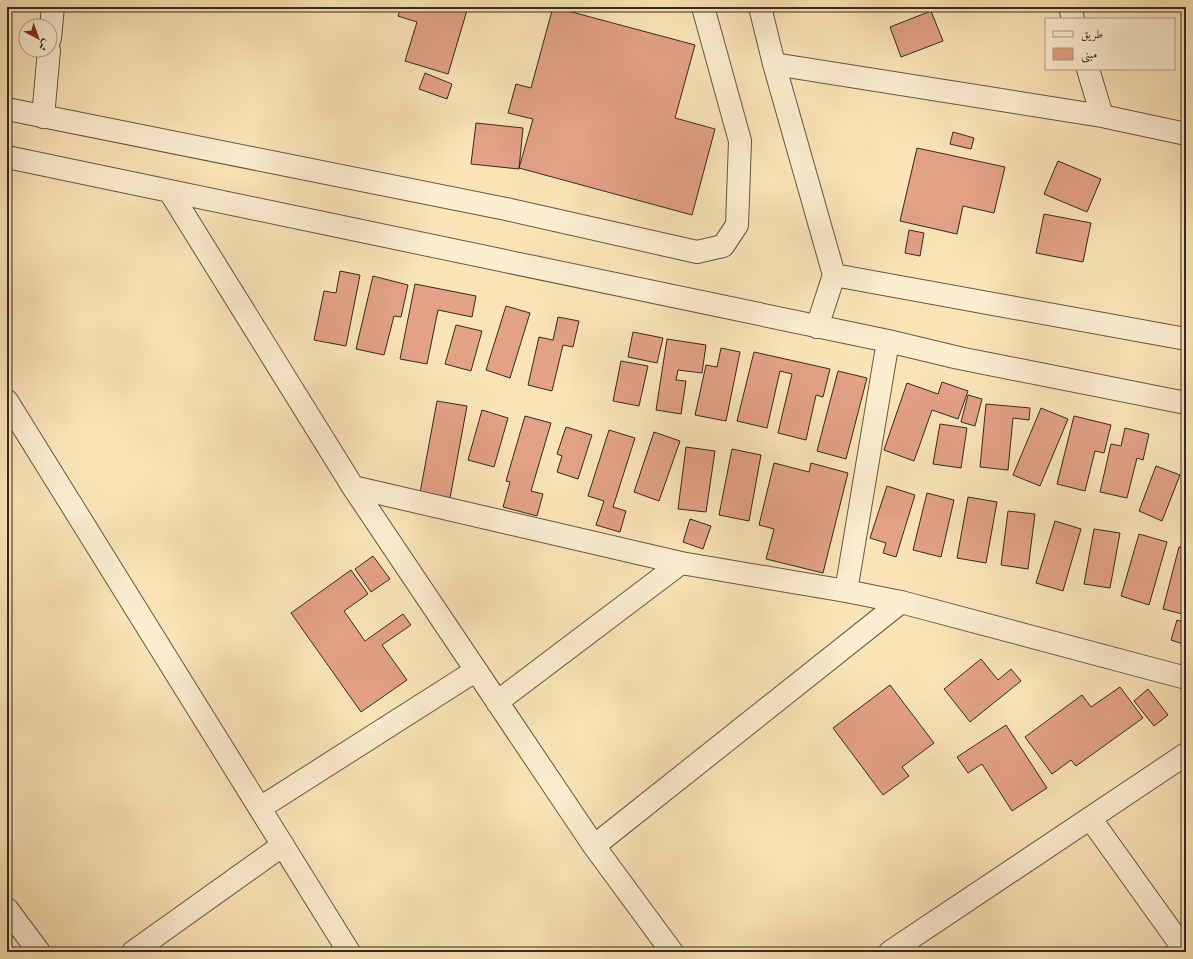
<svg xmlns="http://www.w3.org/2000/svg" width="1193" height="959" font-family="Cardo,Amiri,serif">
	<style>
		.building { fill: #e3a186; stroke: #352a1d }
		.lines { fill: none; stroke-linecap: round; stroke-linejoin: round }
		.minor-casing { stroke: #665843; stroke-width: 24 }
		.minor { stroke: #fcedd0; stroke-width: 22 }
	</style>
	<rect width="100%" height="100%" fill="#fae4b6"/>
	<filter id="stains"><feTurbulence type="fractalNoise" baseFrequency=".005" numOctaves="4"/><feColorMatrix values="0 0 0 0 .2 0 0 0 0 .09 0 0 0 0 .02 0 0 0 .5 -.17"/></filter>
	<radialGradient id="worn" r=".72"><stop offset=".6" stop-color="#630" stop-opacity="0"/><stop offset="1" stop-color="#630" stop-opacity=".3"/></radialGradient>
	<!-- building -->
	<path class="building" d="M401,7H468L448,74L405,61L417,22L398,16Z
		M553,7L695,45L675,118L715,129L692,215L519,168L533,119L508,113L516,84L531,88Z
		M931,11L943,41L901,57L890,27Z
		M425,73L452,84L447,99L419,89Z
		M476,123L523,128L519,169L471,164Z
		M953,132L974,138L971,149L950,144Z
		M917,148L1005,167L994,213L963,206L957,234L900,221Z
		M1058,161L1101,179L1087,212L1044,194Z
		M1044,214L1091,223L1083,262L1036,253Z
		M909,230L924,233L920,256L905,253Z
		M340,271L360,275L346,346L314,340L324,291L336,293Z
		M373,276L408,285L401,317L394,316L384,355L356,349Z
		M415,284L476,296L472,317L438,310L427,364L400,359Z
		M506,306L530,313L510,378L486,370Z
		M558,317L579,321L573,347L563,345L552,391L528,385L539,337L553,340Z
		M456,325L482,331L471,371L445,364Z
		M633,332L663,338L657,363L628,357Z
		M667,339L706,345L702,373L678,370L676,380L686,381L681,414L656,410Z
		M721,348L740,352L726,421L695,415L706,365L717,367Z
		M754,352L830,369L823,397L816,395L806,440L778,433L792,374L780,371L767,428L737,421Z
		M621,361L648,366L639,406L613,401Z
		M838,371L867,378L846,459L817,451Z
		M942,382L968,391L958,419L932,410L914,461L884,450L907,383L938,394Z
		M968,395L982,399L975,426L961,422Z
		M437,401L467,406L450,498L420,493Z
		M986,404L1030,408L1029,420L1013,418L1008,470L980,467Z
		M1041,408L1068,419L1040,486L1013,475Z
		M482,410L508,418L494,467L468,460Z
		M525,416L551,423L531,491L543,494L537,516L503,507L510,482L506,481Z
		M1074,416L1111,425L1104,453L1095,451L1085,491L1057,484Z
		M940,424L967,428L961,468L933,464Z
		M566,427L592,435L578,479L557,472L562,456L557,454Z
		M1125,428L1149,434L1143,460L1137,458L1127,498L1100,492L1111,444L1121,446Z
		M609,430L635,438L613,507L626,511L620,532L596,525L604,501L588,496Z
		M654,432L680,441L659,501L634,492Z
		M686,447L715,451L706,512L678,509Z
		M732,449L761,455L749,521L719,515Z
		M774,463L809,472L811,463L848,473L823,573L766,559L774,529L759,525Z
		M1156,466L1180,475L1162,521L1139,511Z
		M887,486L915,495L896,557L883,553L886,543L870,538Z
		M927,493L954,500L941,557L913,550Z
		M968,497L997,502L986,563L957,558Z
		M1008,511L1035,514L1028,569L1001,565Z
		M690,519L711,526L703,549L683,542Z
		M1055,521L1081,529L1063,591L1036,583Z
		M1094,529L1120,533L1110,588L1084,584Z
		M1139,534L1167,542L1149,605L1121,596Z
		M1179,547L1186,548V615L1163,609Z
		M373,556L390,579L371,592L355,569Z
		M351,570L368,594L344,611L365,641L403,614L411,625L382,645L407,680L361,712L291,613Z
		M1177,620L1186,623V645L1171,640Z
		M981,659L998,680L1011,669L1021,681L970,722L944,689Z
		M890,685L934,743L902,767L909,776L883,795L833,728Z
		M1120,687L1143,718L1076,766L1071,760L1052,774L1025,737L1082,695L1091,707Z
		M1148,689L1168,715L1154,726L1134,701Z
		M1006,725L1047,788L1012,811L982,764L968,773L957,757Z"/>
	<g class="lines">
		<!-- minor casing -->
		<g class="minor-casing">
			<path id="minor" d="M760,7L774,64L834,275L817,327
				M1070,7L1073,19
				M50,38L53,7
				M774,64L1102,116L1186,134
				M1088,69L1102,116
				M7,109L506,209L697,252L723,246L737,225L740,141L703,7
				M43,117L49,50
				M7,157L888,341L959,358L1186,403
				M170,192L353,487L594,846L672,952
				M834,275L1186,339
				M7,401L349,952
				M353,487L681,563L846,591L901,602L1186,678
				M846,591L888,341
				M497,702L681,563
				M260,808L475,671
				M1090,818L1186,952
				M594,846L901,602
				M7,909L39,952
				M133,952L283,845
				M890,952L1186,754"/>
		</g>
		<!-- minor -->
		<use href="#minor" class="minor"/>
	</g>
	<!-- margin -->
	<rect width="1193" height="959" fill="none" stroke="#fae4b6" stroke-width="24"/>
	<rect x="8" y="8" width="1177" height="943" fill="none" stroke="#352a1d" stroke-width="2"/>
	<rect x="12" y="12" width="1169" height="935" fill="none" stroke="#352a1d"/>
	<!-- legend -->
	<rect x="1045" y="18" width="130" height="52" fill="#fcedd0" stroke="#ac9f88"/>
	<rect x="1053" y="31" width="20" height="6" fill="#fcedd0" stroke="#ac9f88"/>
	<text x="1081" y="38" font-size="12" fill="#352a1d">طريق</text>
	<rect x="1053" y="48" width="20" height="12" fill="#e3a186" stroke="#ac9f88"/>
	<text x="1081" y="58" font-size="12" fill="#352a1d">مبنى</text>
	<!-- north arrow -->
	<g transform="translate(38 38) rotate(139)"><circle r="19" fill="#fcedd0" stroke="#ac9f88"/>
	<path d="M0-3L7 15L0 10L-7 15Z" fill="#8f2418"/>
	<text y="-6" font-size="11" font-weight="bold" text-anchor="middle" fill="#352a1d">ش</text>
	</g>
	<rect width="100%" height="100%" filter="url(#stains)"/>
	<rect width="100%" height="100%" fill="url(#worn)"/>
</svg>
